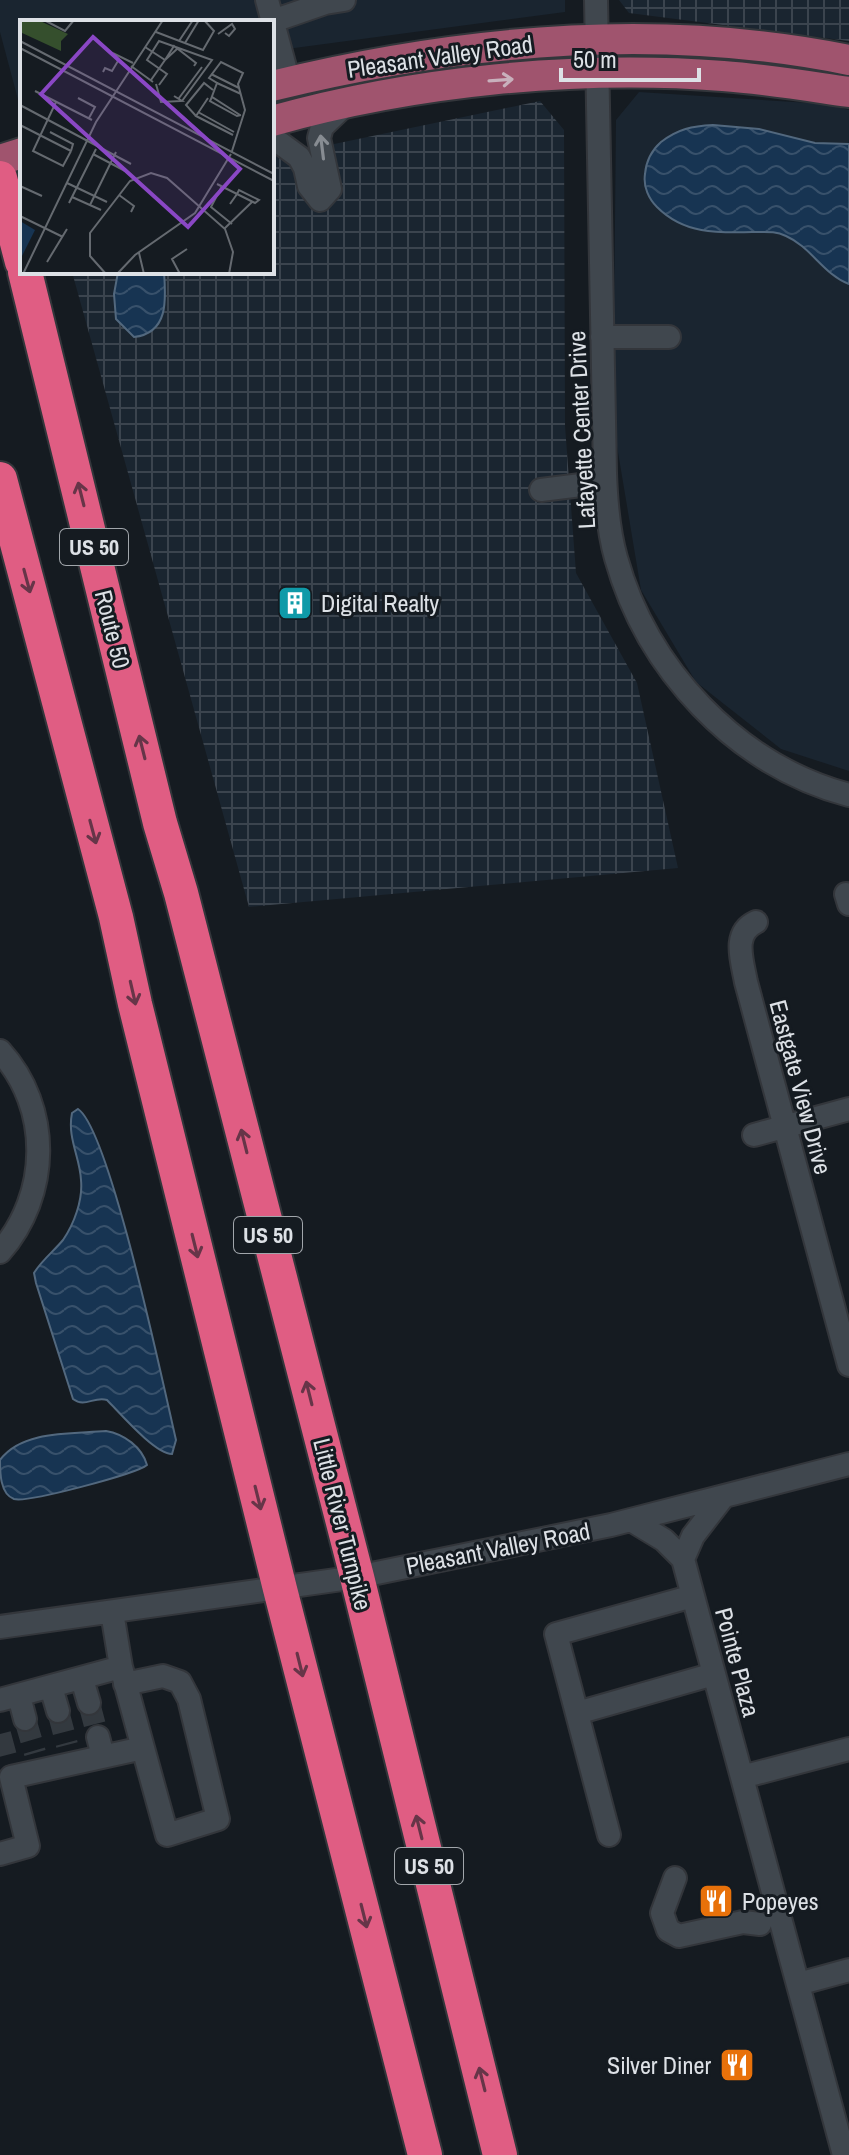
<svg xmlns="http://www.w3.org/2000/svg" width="849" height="2155" font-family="'Archivo Narrow',sans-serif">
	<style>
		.built { fill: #1a2530 }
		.industrial { fill: url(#industrial-grid) }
		.water { fill: url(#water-waves); stroke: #52687e; stroke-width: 2 }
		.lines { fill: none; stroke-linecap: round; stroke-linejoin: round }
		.minor-tunnel { stroke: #33393f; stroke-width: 22; stroke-dasharray: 22 11; stroke-linecap: butt }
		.minor-casing { stroke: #33363b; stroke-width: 26 }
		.major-casing { stroke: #33363b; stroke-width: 34 }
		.highway-casing { stroke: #33363b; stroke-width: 38 }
		.minor { stroke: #40474e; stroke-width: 22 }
		.major { stroke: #a0546e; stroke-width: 30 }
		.highway { stroke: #e05d83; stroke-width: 34 }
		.oneway { stroke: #c8b0bc }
		.oneway2 { stroke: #878c92 }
		.oneway3 { stroke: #663548 }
		.labels { text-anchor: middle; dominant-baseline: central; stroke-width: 6; stroke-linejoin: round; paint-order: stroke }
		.shield { fill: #151b21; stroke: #a1a6ab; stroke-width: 2 }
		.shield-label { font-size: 22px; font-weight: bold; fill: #dde1e6 }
		.street-label { font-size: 24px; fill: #dde1e6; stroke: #151b21 }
		.poi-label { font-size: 24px; fill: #dde1e6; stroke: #151b21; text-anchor: start }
		.inset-road { fill: none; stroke: #656a70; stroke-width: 2 }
		.view { fill: #8a47c5; fill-opacity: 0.15; stroke: #8a47c5; stroke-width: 4 }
		.inset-edge { fill: none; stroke: #dde1e6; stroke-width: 4 }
	</style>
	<defs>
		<pattern id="industrial-grid" width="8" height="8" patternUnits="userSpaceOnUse" patternTransform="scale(2)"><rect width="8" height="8" fill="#1a2530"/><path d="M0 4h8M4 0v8" fill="none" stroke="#3b444e"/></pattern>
		<pattern id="water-waves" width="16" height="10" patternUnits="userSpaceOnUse" patternTransform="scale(2)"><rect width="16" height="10" fill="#173452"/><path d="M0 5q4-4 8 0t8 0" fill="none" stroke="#38516b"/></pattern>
	</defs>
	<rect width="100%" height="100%" fill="#151b21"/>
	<!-- built -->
	<path class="built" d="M0,0H565V12L272,51V22H22V107H20L0,32Z
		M639,92L826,104L849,110V771L781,749L696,682L641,590L613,422L616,120Z"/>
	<!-- industrial -->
	<path class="industrial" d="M619,0H849V41L629,13Z
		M540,101L564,130L565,426L576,573L637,683L678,868L249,907L72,272H272V157Z"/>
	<!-- water -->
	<path class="water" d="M713,125L759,129L815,143L849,144V284C823,274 811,247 786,236C775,231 767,232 756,232C719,233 685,235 657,207C649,199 643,187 645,174C646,162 652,150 661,142C678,129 692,126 713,125Z
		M118,272H164C166,299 169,333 134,337L116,319L114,294Z
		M78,1109C110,1130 164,1389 176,1440L172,1454C155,1454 120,1413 107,1400C94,1396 85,1408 73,1399L36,1283L34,1273C42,1260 54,1251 63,1240C74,1224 83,1200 81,1180C80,1157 67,1138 72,1113Z
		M106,1431C124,1434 142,1447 147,1465C136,1474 27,1503 14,1499C0,1494 0,1472 0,1460C22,1430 72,1434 106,1431Z"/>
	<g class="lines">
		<!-- minor-tunnel -->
		<path class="minor-tunnel" d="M89,1703L98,1737
			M58,1711L67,1745
			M25,1719L35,1753
			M0,1734L7,1760"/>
		<!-- minor casing -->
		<g class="minor-casing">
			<path id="minor" d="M267,0L289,82
				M596,0L605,473C606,501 608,530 616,558C647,669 736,765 849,795
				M273,21L325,3L344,0
				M272,142L280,143L299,157L305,168L309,186L320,200L330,189L319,138L322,127L348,102
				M602,337H669
				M541,490L605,482
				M846,894L849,904
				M756,922C732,933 742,960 746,982L849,1365
				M0,1051C52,1108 50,1195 0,1252
				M754,1135L849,1109
				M631,1520L664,1540L683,1559L844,2155
				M683,1559L693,1536L723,1497
				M112,1612L121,1667L143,1748
				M0,1627L357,1577L611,1525L849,1464
				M82,1679L89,1703
				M51,1687L58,1711
				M19,1696L25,1719
				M0,1700L121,1667
				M577,1713L714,1674
				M98,1737L103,1756
				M742,1777L849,1749
				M609,1835L556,1634L693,1596
				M0,1854L28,1846L11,1777L143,1748L167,1835L218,1819L189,1699L180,1682L163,1676L125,1684
				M675,1878L662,1913L668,1930L679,1936L743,1922L760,1924
				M798,1984L849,1970"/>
		</g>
		<!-- major casing -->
		<g class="major-casing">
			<path id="major" d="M272,86C460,40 657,21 849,60
				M272,121C414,81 575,65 723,76C765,79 807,86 849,92
				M0,160L22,153"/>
		</g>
		<!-- highway casing -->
		<g class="highway-casing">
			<path id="highway" d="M0,178L22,262
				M25,272L160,823L181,893L357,1577L500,2155
				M0,479L116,917L135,1004L280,1589L425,2155"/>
		</g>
		<!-- minor -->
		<use href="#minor" class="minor"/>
		<!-- major -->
		<use href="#major" class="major"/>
		<!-- highway -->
		<use href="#highway" class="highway"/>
	</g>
	<!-- one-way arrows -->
	<defs><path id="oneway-shaft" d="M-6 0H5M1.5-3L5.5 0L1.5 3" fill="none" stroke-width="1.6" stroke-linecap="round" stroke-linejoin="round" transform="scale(2)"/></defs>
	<use class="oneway" href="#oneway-shaft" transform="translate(501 80) rotate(-4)"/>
	<use class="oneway2" href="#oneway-shaft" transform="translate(322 147) rotate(-97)"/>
	<g class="oneway3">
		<use href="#oneway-shaft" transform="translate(81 494) rotate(-104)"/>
		<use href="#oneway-shaft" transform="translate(27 581) rotate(75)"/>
		<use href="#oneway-shaft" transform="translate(142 747) rotate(-104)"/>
		<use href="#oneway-shaft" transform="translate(93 832) rotate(75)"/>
		<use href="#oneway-shaft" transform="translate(133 993) rotate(77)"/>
		<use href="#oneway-shaft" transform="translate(244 1141) rotate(-104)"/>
		<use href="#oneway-shaft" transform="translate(195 1246) rotate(76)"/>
		<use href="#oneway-shaft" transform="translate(309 1393) rotate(-104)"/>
		<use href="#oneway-shaft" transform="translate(258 1498) rotate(76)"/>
		<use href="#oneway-shaft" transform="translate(300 1665) rotate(76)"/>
		<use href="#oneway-shaft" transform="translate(419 1827) rotate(-104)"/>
		<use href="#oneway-shaft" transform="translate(364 1916) rotate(76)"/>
		<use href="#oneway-shaft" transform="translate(482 2079) rotate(-104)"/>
	</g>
	<!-- icons -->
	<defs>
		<g id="building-square" transform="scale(1.8)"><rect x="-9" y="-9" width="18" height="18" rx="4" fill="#0f9aa8" stroke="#151b21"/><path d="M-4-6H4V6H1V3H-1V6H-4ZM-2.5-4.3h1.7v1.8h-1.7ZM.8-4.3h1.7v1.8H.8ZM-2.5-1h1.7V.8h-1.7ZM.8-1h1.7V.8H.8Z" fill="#fff"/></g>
		<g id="restaurant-square" transform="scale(1.8)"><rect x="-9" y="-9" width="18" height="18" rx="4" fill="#e8710a" stroke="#151b21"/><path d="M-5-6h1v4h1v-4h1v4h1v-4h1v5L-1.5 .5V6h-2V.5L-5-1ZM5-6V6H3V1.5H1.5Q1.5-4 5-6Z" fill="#fff"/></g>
	</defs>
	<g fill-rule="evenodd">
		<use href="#building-square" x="295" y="603"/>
		<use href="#restaurant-square" x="716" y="1901"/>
		<use href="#restaurant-square" x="737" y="2065"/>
	</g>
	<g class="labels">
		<!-- shield labels -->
		<g class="shield">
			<rect x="60" y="529" width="68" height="36" rx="6"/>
			<rect x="234" y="1217" width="68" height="36" rx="6"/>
			<rect x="395" y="1848" width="68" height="36" rx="6"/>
		</g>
		<g class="shield-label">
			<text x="94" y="547">US 50</text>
			<text x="268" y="1235">US 50</text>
			<text x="429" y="1866">US 50</text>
		</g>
		<!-- street labels -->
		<g class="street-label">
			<text transform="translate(440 56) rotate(-8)">Pleasant Valley Road</text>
			<text transform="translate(581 430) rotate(-93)">Lafayette Center Drive</text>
			<text transform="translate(113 629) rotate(76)">Route 50</text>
			<text transform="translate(801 1087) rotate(75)">Eastgate View Drive</text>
			<text transform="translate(343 1524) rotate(76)">Little River Turnpike</text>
			<text transform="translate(498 1548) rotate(-11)">Pleasant Valley Road</text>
			<text transform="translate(738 1662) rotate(75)">Pointe Plaza</text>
		</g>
		<!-- poi labels -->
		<g class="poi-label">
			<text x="321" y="603">Digital Realty</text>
			<text x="742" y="1901">Popeyes</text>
			<text x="711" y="2065" text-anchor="end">Silver Diner</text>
		</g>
	</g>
	<!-- overview -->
	<g transform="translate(20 20)">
		<rect width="254" height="254" fill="#151b21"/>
		<path d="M0,0H18L48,14L41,21V31L0,12Z" fill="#354f2d"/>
		<path d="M0,201L15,210L0,240Z" fill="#173452"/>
		<path class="inset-road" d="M24,0L45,11L54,0M136,12L183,30L194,11L184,0M198,14L212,4L215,9L209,16L205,13M0,21L254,154M159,21L173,0M165,23L179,0M125,27L145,40L131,60M0,28L254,161M157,29L145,40L154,26L176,43L174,46M111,46L133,62M83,52L85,48L92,51L98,41L95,34L113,43M191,54L219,68M197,63L221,74M136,64L141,82L162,81L154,76M139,65L147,54L127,40L139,21L192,40L162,81M15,71L72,100M58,78L75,87L69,98M159,78L182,47M188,78L176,96L213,115M191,79L197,63L189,58L201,42L223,53L218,64L225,90L212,131M36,82L13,131L43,146L51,131M0,85L111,144M178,92L214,112M220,95L192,77L190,81L217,96L221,95M176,96L166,85L184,63L193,70M0,105L51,131M30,112L53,124L51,131M73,134L107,152M47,163L87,182M197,164L235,183L239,180L219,170L217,174L210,184M0,166L22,176M202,166L191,187L212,204M99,175L114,186L111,192M52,177L81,190M49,183L76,129M70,185L96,132M0,196L43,217M204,209L232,182M27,242L47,209M3,254L76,102L143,0M86,254L70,236V213L110,161L131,153L147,158L205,209L213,232L209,254M97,254L115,235L175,193L211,134M105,254H124L119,233M160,254L152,239L167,229"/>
		<path class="view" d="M73,17L220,149L168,207L21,74Z"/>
		<rect width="254" height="254" class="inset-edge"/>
	</g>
	<!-- scale -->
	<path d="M561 68v12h138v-12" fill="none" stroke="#dde1e6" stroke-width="4"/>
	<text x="573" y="68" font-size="24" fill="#dde1e6" stroke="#151b21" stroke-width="6" paint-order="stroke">50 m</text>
</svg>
